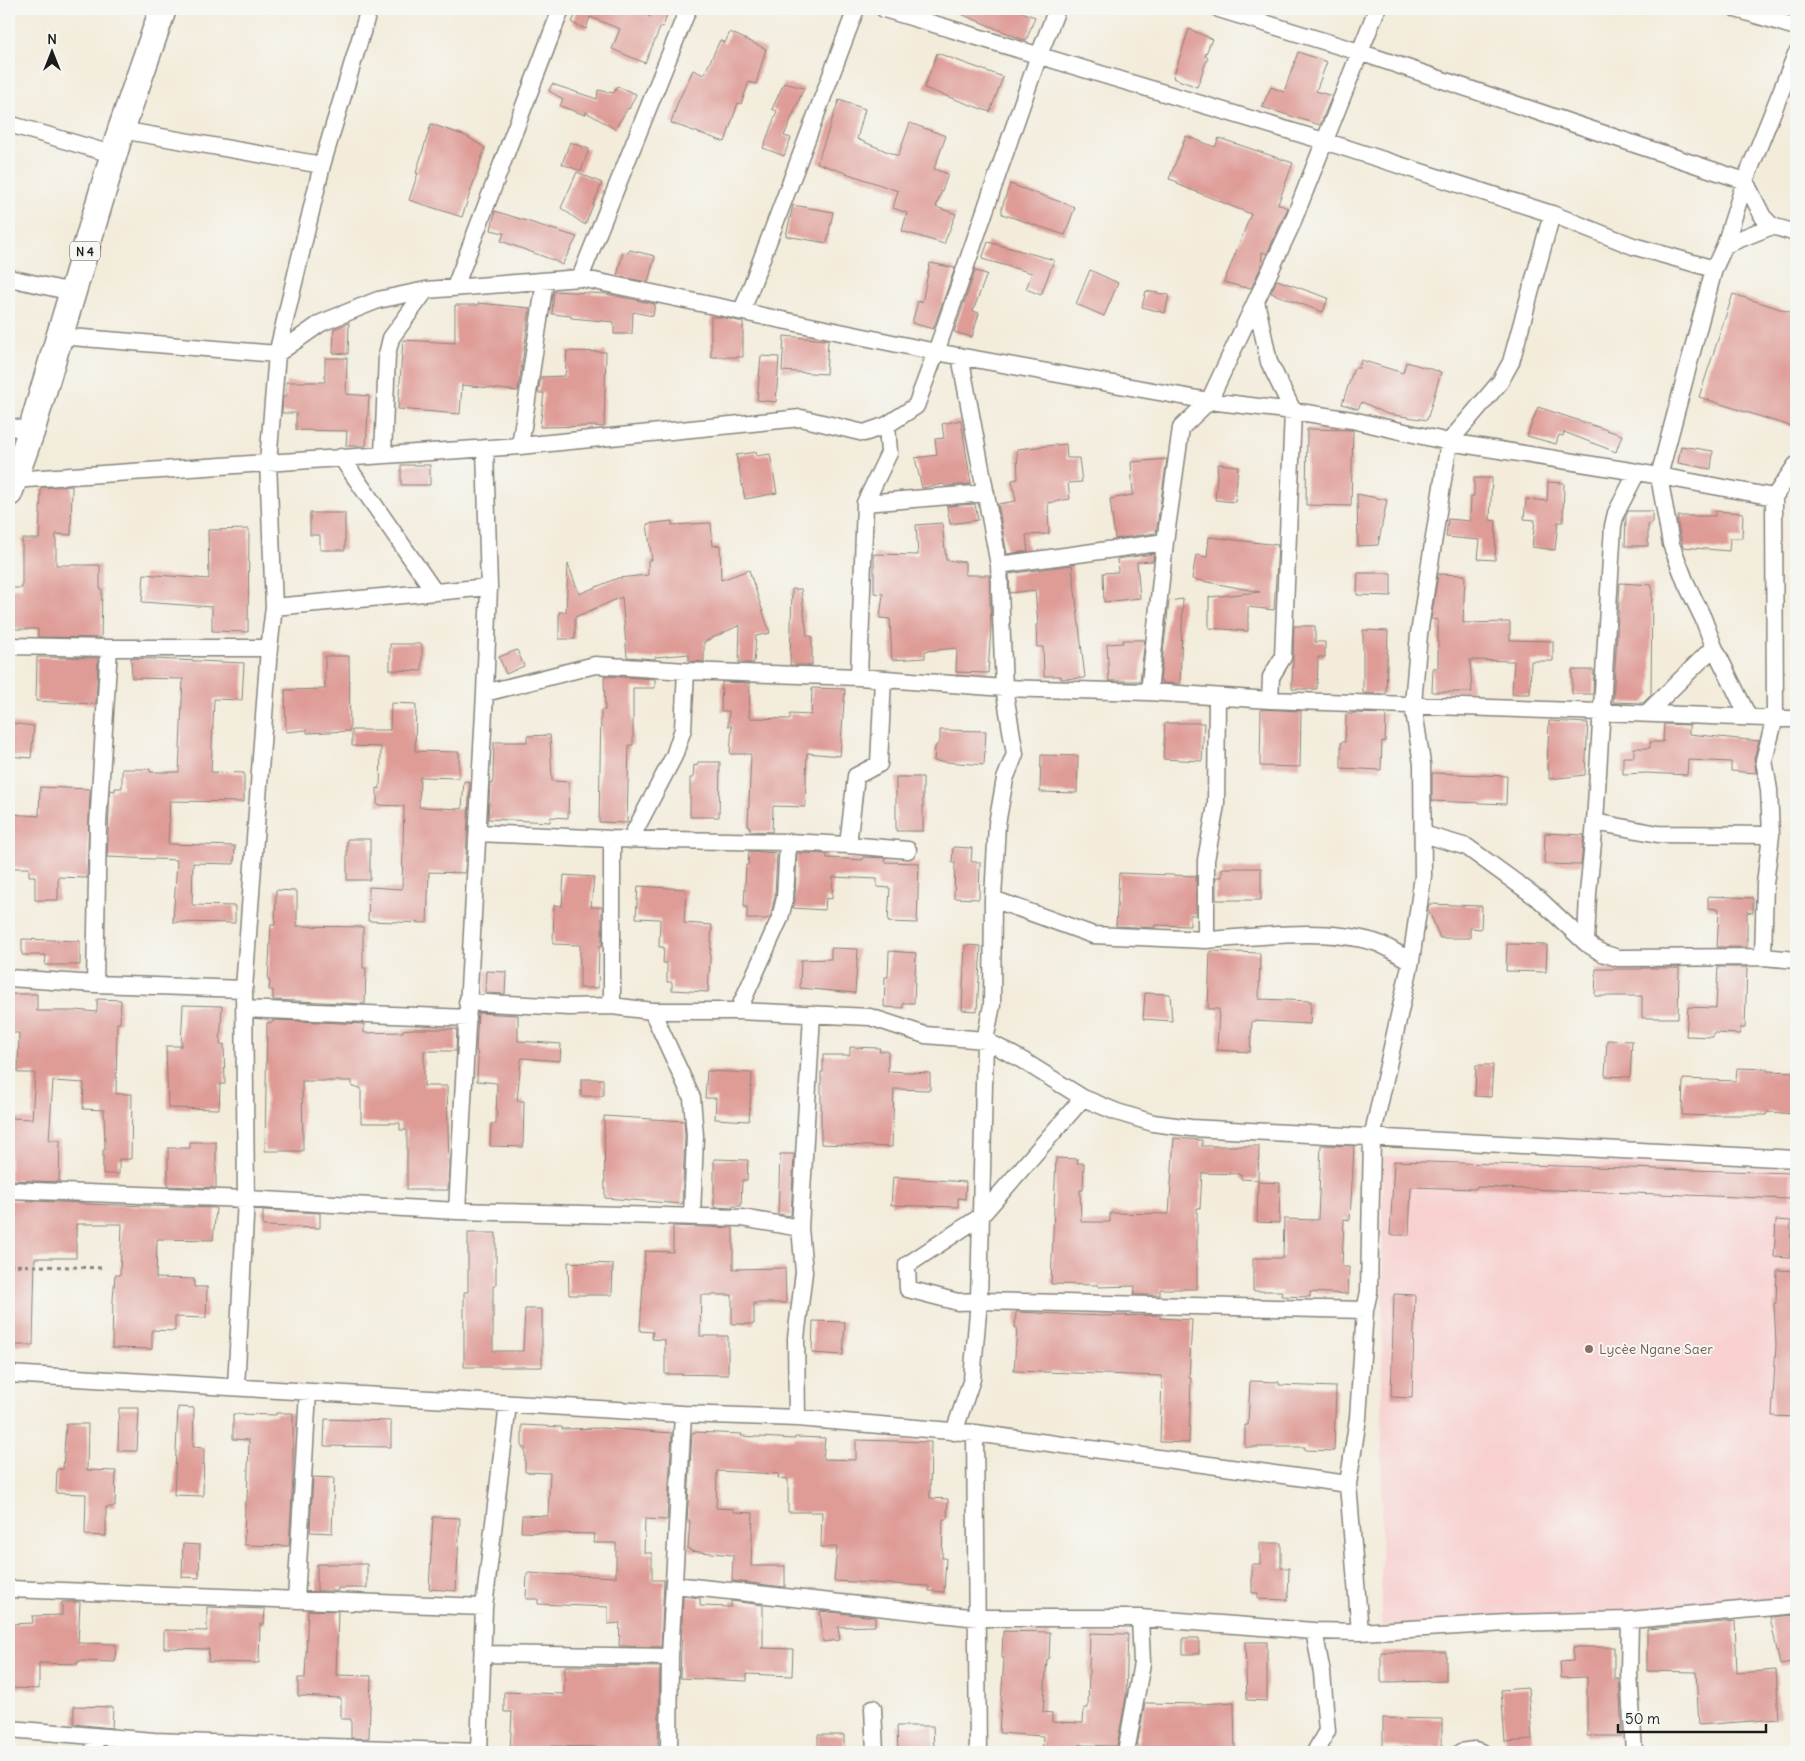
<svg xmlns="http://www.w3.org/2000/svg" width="1805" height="1761" font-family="Delius,sans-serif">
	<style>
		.built { fill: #f7d0cf }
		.building { fill: #df9c97 }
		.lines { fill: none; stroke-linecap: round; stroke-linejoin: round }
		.street-casing { stroke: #88847c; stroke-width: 19 }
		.primary-casing { stroke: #88847c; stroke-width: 29 }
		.path { stroke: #88847c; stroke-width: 3; stroke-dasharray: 4 4; stroke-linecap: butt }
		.street { stroke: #fff; stroke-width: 16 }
		.primary { stroke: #fff; stroke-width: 26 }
		.education-dot { fill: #8d6e63; stroke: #f6f6f2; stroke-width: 2 }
		.labels { text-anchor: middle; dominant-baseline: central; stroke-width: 4; stroke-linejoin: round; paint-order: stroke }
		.shield { fill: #f6f6f2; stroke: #5d5d5c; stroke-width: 1 }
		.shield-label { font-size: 12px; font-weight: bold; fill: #1c1c1c }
		.education-label { font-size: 14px; fill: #785e54; stroke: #f6f6f2; text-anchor: start }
	</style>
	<rect width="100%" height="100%" fill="#f6f6f2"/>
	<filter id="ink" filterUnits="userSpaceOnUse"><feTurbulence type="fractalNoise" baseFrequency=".02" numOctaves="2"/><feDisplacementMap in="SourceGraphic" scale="10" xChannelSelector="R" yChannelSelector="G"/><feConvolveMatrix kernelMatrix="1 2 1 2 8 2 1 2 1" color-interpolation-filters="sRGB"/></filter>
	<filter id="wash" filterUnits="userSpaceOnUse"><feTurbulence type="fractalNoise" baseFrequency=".0096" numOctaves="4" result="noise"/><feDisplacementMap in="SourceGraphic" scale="20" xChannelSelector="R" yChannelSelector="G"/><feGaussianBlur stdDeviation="1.12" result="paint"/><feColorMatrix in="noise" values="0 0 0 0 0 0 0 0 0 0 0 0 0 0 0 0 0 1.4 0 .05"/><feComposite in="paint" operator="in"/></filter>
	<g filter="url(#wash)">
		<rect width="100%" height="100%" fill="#f3ecdb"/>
		<!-- built -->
		<path class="built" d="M1383,1156L1796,1168V1529L1794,1603L1381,1627Z"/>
		<g id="blocks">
			<!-- building -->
			<path class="building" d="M571,9H630L650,17L653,9H669L663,27L661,26L645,63L612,49L620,29L590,17L586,29L572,23L576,12Z
				M949,9H1014L1035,17L1026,41Z
				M1189,29L1212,39L1205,56L1208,57L1197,87L1173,78Z
				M730,32L766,49L756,84L749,82L741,104L738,103L725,142L671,123L678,102L693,70L704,75L720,40L725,43Z
				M1298,52L1327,62L1316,91L1332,96L1320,125L1262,107L1271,87L1284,92Z
				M937,53L1003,77L990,112L924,88Z
				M784,83L804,88L784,136L791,138L784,156L763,148L777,111L772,109Z
				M552,84L597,99L598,90L614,93L617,86L636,94L629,109L628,108L615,129L586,112L585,115L560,106L563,99L549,91Z
				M839,100L865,109L857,139L898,156L910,123L946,136L934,169L948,174L936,207L956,214L944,244L902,231L907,213L893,208L898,191L817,163Z
				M431,124L466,136L485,148L462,217L409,200L418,173H416Z
				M1186,136L1215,147L1219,138L1293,163L1278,204L1288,208L1267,254L1262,252L1261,267L1251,288L1242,287L1224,282L1251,214L1177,184L1178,182L1169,179Z
				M570,142L589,149L581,171L562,164Z
				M577,172L602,183L585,225L561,208Z
				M1010,184L1075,207L1065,235L1002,214V207Z
				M793,205L833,212L827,243L786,236Z
				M495,211L577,237L562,265L553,260L501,241L504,233L491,230Z
				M988,242L1054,260L1041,295L1026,289L1032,273L982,259Z
				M630,250L655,256L648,282L617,276L623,252L628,253Z
				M930,263L955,268L933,329L912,323L918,301L922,303Z
				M1090,270L1118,283L1104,316L1076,304Z
				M975,271L987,274L973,311L979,313L972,337L954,332Z
				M1277,280L1328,298L1323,312L1271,293Z
				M554,291L606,294L655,304L653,316L633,312L632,334H614V322L571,318V316L552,314Z
				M1146,291L1169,295L1165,313L1142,307Z
				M1733,294L1796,314V428L1699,397Z
				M478,303L530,308L518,391L462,385L460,414L398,409L403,340L455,343V305H478Z
				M711,317H721L743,322V357H711Z
				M349,323L348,354L333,353L334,329Z
				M784,336L828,340L826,374L782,371Z
				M567,351L606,352L604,427L595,426L540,427L544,393H538L541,377L565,376Z
				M761,356L779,357L776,402L757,400Z
				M325,358H347L346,394L369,396L366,446H346L347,431L296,430V413H282L283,397H286V382H325Z
				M1361,360L1403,373L1406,362L1441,372L1427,420L1387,414L1362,402L1358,409L1342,404L1354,368H1359Z
				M1538,407L1622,435L1616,452L1564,432L1563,436L1559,435L1556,444L1527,436Z
				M961,420L971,484L945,486L944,484L922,488L915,458L937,455L935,439L944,438L942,424Z
				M1307,429L1353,430L1351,506L1306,505Z
				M1066,444L1067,458H1079L1082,482L1068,483L1070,499L1048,503L1049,534L1026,535L1028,551L1007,554L998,504L1016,501L1012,480L1018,479L1017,449Z
				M1681,446L1713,451L1711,469L1678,463Z
				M756,452L757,456L770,454L777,493L745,499L736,455Z
				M1167,459L1156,533L1115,539L1110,499L1133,495L1131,462Z
				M1218,464L1238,466L1235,502L1215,500Z
				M401,465H430V485H401Z
				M1474,478H1492L1490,520L1496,521L1495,560L1478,559L1480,540L1446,537L1448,519L1470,521L1471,496H1474Z
				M1548,482L1564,483L1563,522H1558L1555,550L1532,547L1535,520L1524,519L1526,499L1547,501Z
				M72,486L71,535L56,534V565H100V589H102L101,638L38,637V629H12V588H22V539H39L41,488Z
				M1357,494L1387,500L1378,545L1358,546Z
				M975,504L978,520L950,524L947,506Z
				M1628,511H1652V522L1648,525V546H1625L1626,516Z
				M1715,511L1743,513L1742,538H1730L1729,551L1683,547L1678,525V516H1715Z
				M310,513H345V550H320V535H310Z
				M672,521V525L711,523L713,546L720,545L721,580L749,570L770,633L756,636L754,663H739L740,625L704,642V662L689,661V654L655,657V659L627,657L622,597L575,617V639H559V612H566L568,564L579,594L618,578L648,575V560H652L647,524Z
				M942,523L946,560L965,562V575H989L991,627L988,673L956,672L957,648L925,651V658L892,660L890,619L880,618L883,594L874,593V554L918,555L916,525Z
				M249,529L248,632L212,631V607L142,602L144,574L209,579L208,530Z
				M1209,537L1278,545L1274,610L1248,607V631L1209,628V597L1260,592L1192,579L1196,555L1207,557Z
				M1154,554L1153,561L1137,562L1140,598L1104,602L1103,573L1118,572L1117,559Z
				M1072,565L1085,678L1061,679V676H1044L1043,647H1037L1036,625L1038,624L1035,590L1010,593L1009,574Z
				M1358,573H1391V596L1357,595Z
				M1438,574L1465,575L1463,623L1510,622V640L1553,641V661H1531L1530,694H1512L1514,661L1470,660L1472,692H1432L1433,668H1438V620L1431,619Z
				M1620,583L1652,585L1651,695L1643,703L1613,702Z
				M792,589H801L807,636H812V665H790Z
				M1183,599L1180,684L1163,683V681H1160L1169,601Z
				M1294,626H1315V642H1325V657H1318L1317,689H1292Z
				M1363,630L1388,631L1386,694L1363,693Z
				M1123,640H1145L1140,681H1109L1107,644L1123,643Z
				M390,644H422V671L390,670Z
				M517,650L524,666L506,674L499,657Z
				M325,656H349L350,731L307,733V730L286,732L285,690L325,689Z
				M37,657L98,658L96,704L36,701Z
				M131,658L244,663L242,700L214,699L211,772L244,773V802L170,801L168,844L235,846L234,864L193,863L192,905L235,906V923L173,922L177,860L107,857L110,790L115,791V788H122V769H150V772H179L183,679L132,678Z
				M1572,670H1594L1593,694H1572Z
				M604,676L655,679V688H633V745H629L627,823L599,822L601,710H605Z
				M722,682L750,683L749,718L790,719V714L811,715L812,688L845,689L840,756L807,753L805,807L773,806L772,832L750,831V827H748L751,754H730L732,726H728L729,711H721Z
				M391,703L416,704L415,751L459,752V778L420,777L419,807L462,809L464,781L470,782L465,873L429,872L427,923L368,921L369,887L402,889L404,806L377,805V788L380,789L381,747L352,746V730H390Z
				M1261,709L1301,711L1300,767L1260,766Z
				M1352,713L1386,714L1385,742L1382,741L1381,770L1341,768V742H1345L1346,714H1352Z
				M1549,721L1588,723L1585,775L1549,779V770H1547Z
				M9,723L34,726L31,758L9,756Z
				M1165,723H1204L1202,761L1163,759Z
				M1664,724L1689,725V734L1759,741L1754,758L1756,773L1731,771V762L1688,760L1687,775L1647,773L1623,774V757H1634V748H1650V742H1663Z
				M940,730L986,731L984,765L934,761L935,747L940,741Z
				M550,735L552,781L569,782L568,818L551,817L550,822L488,819L490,783L492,784L493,779L494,742H527V736Z
				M1041,755L1078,756L1077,793L1040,792Z
				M698,762H720L719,817H690V778H693L694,765L697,766Z
				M1432,773L1507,776L1506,804L1432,801Z
				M896,777H923V831H896Z
				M40,787L90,789L87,878L58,877V900H35V876H29V868H9V814L39,816Z
				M1545,833L1584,835L1581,865L1544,864Z
				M347,839H370V880H347Z
				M953,847L972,848L971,862H980L979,899L954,898L955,863H952Z
				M749,851L777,853L775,896L771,915L767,919H747V907H744L746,865H748Z
				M797,853L827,854V858L863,860V857L885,858V862L919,863L917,923L888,922L890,888L877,887V879L833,877L832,899L826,898L825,910L793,908L795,899Z
				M1222,868H1261V900H1216V877H1222Z
				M1119,873L1196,876V915H1190V926L1155,925L1154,928L1116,926Z
				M564,875L594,877L591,907H602V946H599L598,988H580V945L553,944L554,905L562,906Z
				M638,886L686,889L684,923L712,925L708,992L672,990V982H667V963H663L664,947H659L660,919L636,918Z
				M276,890L297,891V926L363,927V968H366L365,1004L273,1000V990H269L270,981H268L271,925H275Z
				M1708,896L1753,898V913L1747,912V947H1717L1719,909L1708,908Z
				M1429,904L1482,906L1481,929L1470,928V938H1440L1428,909Z
				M22,939L80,941V965H45L46,955H22Z
				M1507,944L1547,945L1546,972L1506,971Z
				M965,945L981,946L977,1011L962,1010Z
				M831,948L858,949L855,993L800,988L801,960L831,959Z
				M889,951L916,953L914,1003H903V1008L884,1007L885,977H888Z
				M1210,951L1260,953L1259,999L1311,1001L1310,1024L1252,1021L1250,1052L1217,1050L1219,1009H1208Z
				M1718,967H1747L1745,1028H1740V1034L1713,1033V1037L1686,1036L1688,1007L1716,1008Z
				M1642,968H1679L1678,1018H1642V996H1595L1596,969H1642Z
				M486,971L506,972L505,994L485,993Z
				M1145,993L1170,994L1172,1021L1143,1019Z
				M9,994H37V1011H76V1010L97,1012V999L121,1000L120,1023H117L116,1094H132L131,1159H119V1174H103V1150H105L104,1110L83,1109L84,1083L53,1081L49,1140H60L59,1182L10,1180L9,1118L32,1119L35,1073H18L19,1033H9Z
				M183,1005L222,1006L220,1045L224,1044L225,1084H220L219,1109L168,1108L166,1046H181Z
				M478,1013L518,1015V1041L561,1044L560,1061L522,1058L521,1060L517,1101H524L523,1147L490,1146L491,1124H496L497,1083L477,1081L478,1061L477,1051H476Z
				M273,1020L364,1024V1033L403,1032V1030L413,1029H457L456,1051H424V1086H447L449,1166L448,1190H407V1130H400V1123H361V1088L352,1087V1081H302L303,1151H265L267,1023L273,1022Z
				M1607,1040L1632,1041L1630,1077L1605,1076Z
				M850,1047L880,1048L879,1051H888V1071L930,1073V1090L894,1089L892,1147L821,1144V1072H823V1055H850Z
				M1476,1065H1493L1491,1097L1475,1096Z
				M1737,1068L1767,1069V1071L1796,1072V1114L1767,1112L1766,1115H1714V1116L1682,1115L1683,1079L1736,1081Z
				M707,1071L752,1073L749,1121L715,1119L716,1098H705Z
				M581,1079H603V1096H581Z
				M604,1116L684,1121L685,1136L682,1204L605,1198Z
				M1174,1138L1202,1140V1146H1259L1258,1180L1241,1179V1174L1202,1173L1200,1208H1197V1289H1160V1295H1134L1135,1286L1098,1287V1285L1051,1284L1056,1158L1078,1159L1077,1163H1084L1083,1190H1080L1081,1222H1110V1213L1169,1214Z
				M190,1142H216V1188L168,1186V1148H190Z
				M1321,1145L1354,1146L1350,1220L1344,1219L1342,1267H1349L1348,1294L1310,1292V1297L1281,1296L1282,1291H1253V1258H1283L1284,1219L1318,1220Z
				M780,1154H794L791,1216L778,1214Z
				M714,1159L748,1160L747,1180H742L741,1206H733V1208L714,1207Z
				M1394,1161L1791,1173L1790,1199L1476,1187V1189L1411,1187L1409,1235H1390Z
				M893,1177L966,1182L965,1199L958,1198V1207L891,1205Z
				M1258,1182L1280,1183L1279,1223L1257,1222Z
				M10,1200L84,1203V1204L216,1208L213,1240L157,1239L156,1278L194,1279V1287H207L206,1318L175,1317V1331L152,1330V1349L112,1348L113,1300L115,1275H120L122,1224H76V1258H35L33,1345H9Z
				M263,1210L320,1213V1228L263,1226Z
				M1776,1220L1791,1221L1790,1258L1774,1257Z
				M673,1226L733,1228V1269L785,1268L786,1303H754V1324H732V1295H701L700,1336H728V1375L665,1374V1340L652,1339L653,1332L640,1331L645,1251L673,1252Z
				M468,1233H496V1286H493V1351H523L525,1309H542V1367H464V1292H468Z
				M568,1262L613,1264L612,1295H569Z
				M1777,1270L1796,1271V1417L1772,1416L1776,1344L1774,1303H1776Z
				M1394,1294L1415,1295L1412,1398L1391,1397Z
				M1016,1312L1102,1316L1160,1315V1318L1192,1320L1189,1378H1191L1189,1443L1160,1442L1162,1376L1014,1371L1017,1328H1015Z
				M813,1321L845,1322L843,1355L812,1353Z
				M1250,1381L1279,1382V1385L1336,1387L1334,1451L1305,1450V1447H1245V1425H1248Z
				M178,1407L194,1408L193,1447L204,1448L203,1496L174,1495Z
				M119,1408H139L137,1451H118Z
				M276,1413H293V1476L289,1546L244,1545L245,1501H247L249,1440L233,1439V1414L276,1415Z
				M325,1419L391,1421V1447L324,1446Z
				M66,1424H88L87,1470L116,1471L115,1507H106V1536L85,1535L86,1494L56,1493L57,1469H63Z
				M522,1425L562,1427V1429L601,1428L672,1433L667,1520L645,1519L644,1553H652V1580H664L661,1647L619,1646L620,1623L608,1624V1607L538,1604V1599H526L527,1573L616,1577V1543H594L595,1534L521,1532L522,1515L548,1516L550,1473L525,1472V1448H522Z
				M694,1432L742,1434L741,1436L795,1439V1437L825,1438L823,1459L856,1460V1440L931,1442L930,1498L948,1499L947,1519H943L942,1558H946L944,1592L929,1591V1586L834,1581L837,1547H821L822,1512H788V1479L778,1478L779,1474L717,1471L716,1508L734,1509V1512L753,1513L751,1566H785V1587L732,1581L733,1555L690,1551V1549H688L690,1521H687L692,1433Z
				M313,1477L334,1478L332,1533L310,1532Z
				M433,1517L460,1518L456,1591L429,1589Z
				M1260,1543H1281V1568H1289L1288,1600L1258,1599V1593H1252V1564H1260Z
				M183,1544L200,1545L199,1578L182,1577Z
				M317,1564H367V1588H338V1591H317Z
				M683,1596L700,1598V1606L731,1607V1601L763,1605V1647L761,1648L793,1649L792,1676L747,1674V1681L680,1678Z
				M62,1602H80L78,1643L116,1644L115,1662L78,1661V1664L39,1663V1689L10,1688V1624L33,1623L32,1616L62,1615Z
				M207,1607L265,1609L264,1624H260L259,1663L208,1662L209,1649L164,1648V1630L207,1631Z
				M308,1610L338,1611L336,1675L371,1676L369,1738H351V1719H341V1698L298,1696V1678H305Z
				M820,1611L875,1617V1626L838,1627L840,1640L823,1642Z
				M1796,1615V1662L1780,1665L1770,1617Z
				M1735,1621L1737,1673L1776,1670L1779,1719L1699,1725L1696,1672L1647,1671V1629Z
				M1003,1631L1050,1632L1049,1659H1047L1043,1712L1052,1713V1722L1083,1723L1084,1708H1088L1090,1633L1128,1634L1126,1697L1117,1746L1079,1745V1752H1042L1043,1736L999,1733L1004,1658H1002Z
				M1183,1638H1199V1654H1183Z
				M1245,1642H1267V1701L1247,1700Z
				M1573,1647H1614V1678H1619L1622,1736H1587V1677L1561,1678L1560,1662L1573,1661Z
				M1381,1652H1446V1681L1381,1682Z
				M565,1666L660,1667L658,1752H596V1747L550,1746L549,1752H510L512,1712H504V1692L564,1694Z
				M1528,1688L1532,1740L1505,1742L1501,1690Z
				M1234,1702L1235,1752H1139V1746H1137L1145,1703L1202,1704Z
				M74,1706L113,1707L112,1728L74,1724Z
				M1383,1718L1442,1719V1748L1383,1747Z
				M897,1726H933L934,1752H898Z
				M818,1735H844V1752H818Z"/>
		</g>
	</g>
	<g filter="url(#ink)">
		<use href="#blocks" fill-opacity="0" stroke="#88847c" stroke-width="1"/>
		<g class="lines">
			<!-- street casing -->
			<g class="street-casing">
				<path id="street" d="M884,9L1324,141L1552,214L1633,246L1714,269
					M1219,9L1359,52L1745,181L1763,217L1772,226L1796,233
					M1736,9L1796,27
					M9,124L115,155
					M121,130L322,165
					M1725,245L1772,226
					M9,278L72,292
					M580,278L688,9
					M455,287L561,9
					M1256,301L1269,362L1293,411L1283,657L1271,677L1270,700
					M742,311L856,9
					M59,336L277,354L321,323L378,300L426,290L580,278L936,352L1209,401L1293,411L1352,420L1449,442L1637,472L1774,497
					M960,356L999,565L1004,688L1015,754L1005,779L997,824L993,899L992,1005L985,1040L979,1301L958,1302L908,1289L907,1265L980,1217L1083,1098
					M9,426L31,432
					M520,446L545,281
					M383,455L387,355L391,338L426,290
					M341,457L434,591
					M12,480L520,446L801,418L864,433L887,425
					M865,503L986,493
					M999,565L1165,542
					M274,607L489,587
					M9,646L109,648H269
					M859,677L865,503L889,453L887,425L916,406L936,352L1039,55L1057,9
					M883,679L879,764L856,776L848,845L908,850
					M1149,692L1165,542L1181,428L1209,401L1256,301L1291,226L1377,9
					M485,693L595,665L686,671L859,677L1004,688L1149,692L1270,700L1796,719
					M1648,712L1714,647
					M1748,716L1714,647L1703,618L1686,583L1671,544L1659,476L1714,269L1725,245L1745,181L1796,54
					M1595,822L1658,834L1771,835
					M478,833L612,839L788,842L848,845
					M1423,834L1467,847L1540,900L1586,943L1602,953L1618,958L1763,957L1796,960
					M630,840L674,756L683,729L686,671
					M993,899L1093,935L1206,940V860L1216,805L1217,697
					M1206,940C1258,937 1323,927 1374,942C1386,945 1399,955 1411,961
					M1586,943L1588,893L1595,822L1613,526L1616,513L1637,472
					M1763,957L1765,884L1771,835L1769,790L1764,760L1775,718L1774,497L1796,465
					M9,978L95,984L244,989
					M95,984L98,825L109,648
					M467,1002L569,1007L612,1006L652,1011H738L870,1017L925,1035L985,1040L1022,1060L1083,1098L1117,1112L1153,1123L1191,1128L1796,1159
					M612,1006V839
					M244,1009L468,1018
					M652,1011L692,1098L695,1136L692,1216
					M738,1011L780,918L785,898L788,842
					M9,1190L246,1199L457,1211L742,1218L800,1228
					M457,1211L485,693L489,587L485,448
					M9,1374L683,1414L797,1418L975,1433L1348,1484L1360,1632
					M236,1387L246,1199L244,989L269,648L274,607L268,462L277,354L322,165L369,9
					M797,1418L796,1338L804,1272L800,1228L812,1014
					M954,1432L972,1379L979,1301L1365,1310
					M975,1433L978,1752
					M1348,1484L1358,1418L1365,1310L1369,1292L1372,1138L1411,961L1423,876L1422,764L1413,704L1419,634L1437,518L1449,442L1500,382L1511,362L1552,214
					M674,1585L978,1618H1140L1314,1631
					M9,1589L484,1607
					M296,1600L308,1392
					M1630,1620L1629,1673L1634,1752
					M483,1654L670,1657
					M873,1708L875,1752
					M9,1729L154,1741L479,1752
					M94,1752L95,1736
					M479,1752L484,1607L508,1404
					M669,1752L670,1657L683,1414
					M1126,1752L1142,1663L1140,1618
					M1315,1752L1327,1731L1322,1673L1314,1631L1360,1632L1507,1623L1630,1620L1796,1605
					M1461,1752L1475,1750L1481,1752"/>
			</g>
			<!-- primary casing -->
			<g class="primary-casing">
				<path id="primary" d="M9,493L31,432L121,130L163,9"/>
			</g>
			<!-- path -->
			<path class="path" d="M9,1265L102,1268"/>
			<!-- street -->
			<use href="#street" class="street"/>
			<!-- primary -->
			<use href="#primary" class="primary"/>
		</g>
	</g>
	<!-- markers -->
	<circle class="education-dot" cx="1589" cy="1349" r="5"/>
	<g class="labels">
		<!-- shield labels -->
		<rect class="shield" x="70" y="241.5" width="30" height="19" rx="4"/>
		<g class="shield-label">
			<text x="85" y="251">N 4</text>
		</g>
		<!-- education labels -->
		<g class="education-label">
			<text x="1599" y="1349">Lycèe Ngane Saer</text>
		</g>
	</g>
	<!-- margin -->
	<rect width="1805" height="1761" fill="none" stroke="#f6f6f2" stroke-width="30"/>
	<!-- north arrow -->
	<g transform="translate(52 52)" stroke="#f6f6f2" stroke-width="4" paint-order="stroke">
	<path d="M0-4L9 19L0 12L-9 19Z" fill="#1c1c1c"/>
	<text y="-8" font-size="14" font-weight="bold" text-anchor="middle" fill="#1c1c1c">N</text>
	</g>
	<!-- scale -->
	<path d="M1618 1724v8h148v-8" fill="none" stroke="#1c1c1c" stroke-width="2.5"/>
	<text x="1625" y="1724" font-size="15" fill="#1c1c1c" stroke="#f6f6f2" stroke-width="4" paint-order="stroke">50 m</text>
</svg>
